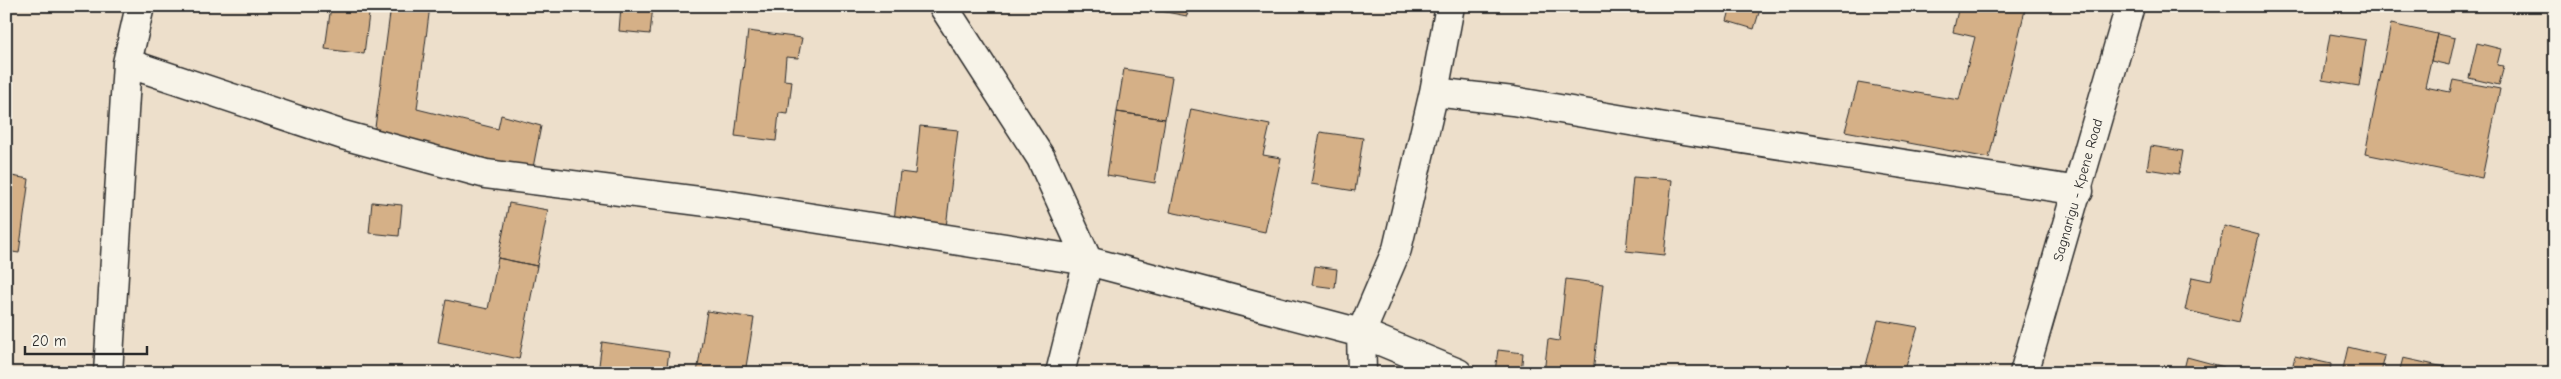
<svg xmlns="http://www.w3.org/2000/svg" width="2561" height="379" font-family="'Comic Neue',sans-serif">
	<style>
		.building { fill: #d5b087; stroke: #2b2b2b }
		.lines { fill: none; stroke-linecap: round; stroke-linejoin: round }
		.minor-casing { stroke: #2b2b2b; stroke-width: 31 }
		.tertiary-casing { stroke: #2b2b2b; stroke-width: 31 }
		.minor { stroke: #f7f3e8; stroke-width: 28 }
		.tertiary { stroke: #f7f3e8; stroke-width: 28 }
		.labels { text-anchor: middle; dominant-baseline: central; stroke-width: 4; stroke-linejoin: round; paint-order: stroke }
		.street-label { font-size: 14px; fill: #2b2b2b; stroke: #f7f3e8 }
	</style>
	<rect width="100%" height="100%" fill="#eddfcb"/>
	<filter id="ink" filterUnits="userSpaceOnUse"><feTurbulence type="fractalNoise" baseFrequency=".02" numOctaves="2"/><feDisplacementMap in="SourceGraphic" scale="10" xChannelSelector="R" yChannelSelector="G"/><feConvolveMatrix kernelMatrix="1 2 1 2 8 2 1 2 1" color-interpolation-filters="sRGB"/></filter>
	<g filter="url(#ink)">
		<!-- building -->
		<path class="building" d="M331,6H370L364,54L325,49Z
			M391,6H430L417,109L498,129L501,115L541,126L531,178L374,135Z
			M621,6H653L650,34L619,31Z
			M1134,6H1189L1187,16Z
			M1731,6H1761L1754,29L1727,21Z
			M1959,6H2026L1989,158L1845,131L1858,83L1959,100L1975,37L1953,32Z
			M2391,24L2437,34L2425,87L2450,92L2453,80L2500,89L2482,178L2365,154Z
			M748,31L802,38L798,58L786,57L784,80L792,81L788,114L779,113L776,141L735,136Z
			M2330,34L2366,40L2359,86L2322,80Z
			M2437,34L2455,38L2449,65L2431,61Z
			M2477,43L2501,49L2497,65L2504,66L2499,85L2469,78Z
			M1124,69L1172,77L1165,119L1117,112Z
			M1191,109L1270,125L1263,155L1281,158L1265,232L1170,212Z
			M1117,112L1165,119L1155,183L1107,175Z
			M920,126L958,130L946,227L894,220L900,172L915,174Z
			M1320,132L1363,138L1355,191L1311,184Z
			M2151,146L2183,151L2179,174L2147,169Z
			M6,175L29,179L19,253L6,251Z
			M1633,177L1672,180L1664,255L1626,251Z
			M372,202L402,205L399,236L369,233Z
			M509,203L548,210L537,266L498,258Z
			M2224,226L2259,235L2239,323L2185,310L2192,277L2211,281Z
			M498,258L537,266L519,359L438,342L446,300L488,309Z
			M1315,266L1337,269L1335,288L1312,285Z
			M1566,279L1603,284L1593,373H1544L1548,339L1559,341Z
			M707,311L754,318L745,373H697Z
			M1878,320L1918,327L1904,373H1864Z
			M602,342L669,352L666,373H598Z
			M2348,347L2385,356L2381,373H2342Z
			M1498,350L1523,353L1521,373L1495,371Z
			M2295,356L2331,364L2330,373H2291Z
			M2187,357L2224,367L2222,373H2183Z
			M2403,358L2444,367L2443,373H2399Z"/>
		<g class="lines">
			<!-- minor casing -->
			<g class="minor-casing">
				<path id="minor" d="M943,6L1041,158L1088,261L1060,373
					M127,63L343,135L486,174L723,204L1088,261L1361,333L1458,373
					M1434,92L1513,101L1665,127L2079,191
					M108,373L127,63L140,6
					M1362,373L1361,333L1397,249L1434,92L1450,6"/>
			</g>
			<!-- tertiary casing -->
			<g class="tertiary-casing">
				<path id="tertiary" d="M2024,373L2130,6"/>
			</g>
			<!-- minor -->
			<use href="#minor" class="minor"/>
			<!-- tertiary -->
			<use href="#tertiary" class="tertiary"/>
		</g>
	</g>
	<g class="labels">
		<!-- street labels -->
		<g class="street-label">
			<text transform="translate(2078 190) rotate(-74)">Sagnarigu - Kpene Road</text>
		</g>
	</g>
	<!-- margin -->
	<rect width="2561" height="379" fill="none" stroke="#f7f3e8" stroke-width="25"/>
	<rect x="12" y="12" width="2536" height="354" fill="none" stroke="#2b2b2b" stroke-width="2" filter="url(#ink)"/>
	<!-- scale -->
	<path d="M25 346v8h122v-8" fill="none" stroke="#2b2b2b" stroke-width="2.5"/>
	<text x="32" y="346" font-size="15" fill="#2b2b2b" stroke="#f7f3e8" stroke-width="4" paint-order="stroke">20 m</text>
</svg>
